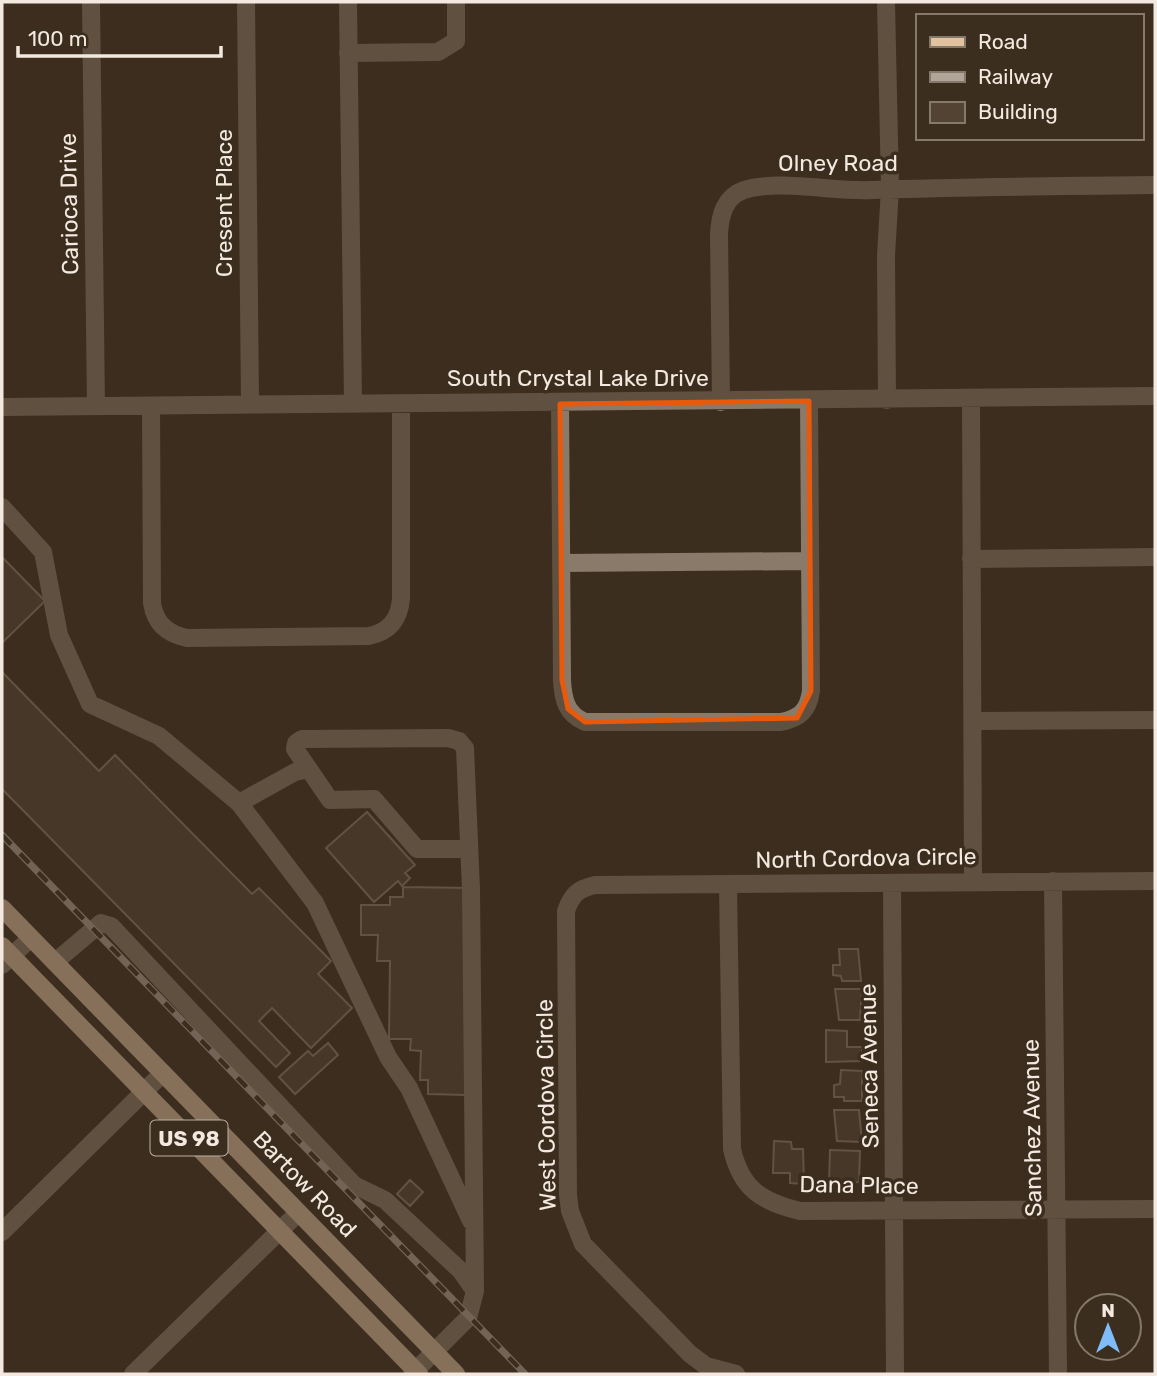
<svg xmlns="http://www.w3.org/2000/svg" width="1157" height="1376" font-family="Rubik,sans-serif">
	<style>
		.building { fill: #524333; stroke: #8e7e6d; stroke-width: 2 }
		.lines { fill: none; stroke-linecap: round; stroke-linejoin: round }
		.minor { stroke: #8a7a69; stroke-width: 18 }
		.major { stroke: #e3c2a0; stroke-width: 18 }
		.rail-casing { stroke: #b1a59a; stroke-width: 7 }
		.rail { stroke: #3c2e1f; stroke-width: 4.5; stroke-dasharray: 13; stroke-linecap: butt }
		.marked { fill: none; stroke: #e8590c; stroke-width: 5; stroke-linejoin: round }
		.labels { text-anchor: middle; dominant-baseline: central; stroke-width: 7; stroke-linejoin: round; paint-order: stroke }
		.shield { fill: #3c2e1f; stroke: #bcb1a6; stroke-width: 2 }
		.shield-label { font-size: 21px; font-weight: bold; fill: #f3e9e0 }
		.street-label { font-size: 23px; fill: #f3e9e0; stroke: #3c2e1f }
	</style>
	<rect width="100%" height="100%" fill="#3c2e1f"/>
	<!-- building -->
	<path class="building" d="M2,557L45,601L2,643Z
		M2,672L99,771L115,755L252,894L259,888L331,961L318,974L352,1008L311,1048L272,1008L259,1021L290,1053L276,1067L2,789Z
		M367,812L415,865L405,873L410,878L402,886L398,881L374,902L326,848Z
		M403,887L470,888L465,1095L428,1094V1080H420L421,1051L410,1050L411,1039H389L390,961H377L378,935H361V905H390V897H403Z
		M839,949H858L861,981H842L841,976L833,975V965H840Z
		M835,989H862L860,1020H839Z
		M826,1030L847,1031V1047H862V1061L826,1062Z
		M328,1043L338,1055L295,1094L279,1077L308,1051L313,1056Z
		M841,1070L862,1071V1101H844V1097H834V1085L840,1084Z
		M834,1110H859L862,1142L837,1141Z
		M774,1141L791,1142L792,1149H803L804,1184L790,1183V1173H773Z
		M830,1150L860,1151L859,1182L829,1184Z
		M410,1180L423,1192L410,1206L397,1194Z"/>
	<g class="lines">
		<!-- minor -->
		<path class="minor" d="M91,2L96,406
			M246,2L250,403
			M348,2L353,403
			M886,2L890,188L886,256L887,400
			M348,53L438,52L456,41V2
			M971,399L973,881
			M721,402L719,234C720,216 724,197 744,190C780,179 833,192 872,190C966,187 1061,186 1155,185
			M560,404L562,680C563,699 566,714 585,722H781C800,718 808,711 811,691L809,401
			M151,406L152,603C155,623 167,634 187,638L369,636C389,632 399,620 401,599V404
			M2,407L1155,396
			M2,507L43,552L59,635L90,704L159,736L239,803L315,903L388,1057L409,1088L471,1221
			M971,559L1155,557
			M562,563L809,561
			M974,721L1155,720
			M239,803L295,772L309,769
			M1053,881L1058,1374
			M892,883L895,1374
			M728,885L732,1149C741,1189 762,1202 800,1211L1155,1209
			M55,962L101,923L111,926L354,1185L385,1200L461,1271L475,1291
			M2,965L31,938
			M2,1232L163,1073
			M133,1374L298,1213
			M412,1374L468,1318L475,1291L471,889L465,748L459,741L448,738L302,739L296,743L295,749L330,800L374,799L417,849H468
			M736,1374L706,1366L690,1354L583,1244L570,1211L568,1195L566,911C572,894 578,889 595,885L1155,881"/>
		<!-- major -->
		<path class="major" d="M2,908L456,1374
			M2,946L419,1374"/>
		<!-- rail casing -->
		<g class="rail-casing">
			<path id="rail" d="M2,835L525,1374"/>
		</g>
		<!-- rail -->
		<use href="#rail" class="rail"/>
	</g>
	<!-- marked area -->
	<path d="M0 0H1157V1376H0ZM809,401L811,691L797,718L585,722L568,709L562,680L560,404Z" fill="#3c2e1f" fill-opacity=".55" fill-rule="evenodd"/>
	<path class="marked" d="M809,401L811,691L797,718L585,722L568,709L562,680L560,404Z"/>
	<g class="labels">
		<!-- shield labels -->
		<rect class="shield" x="150.5" y="1120.5" width="77" height="35" rx="5"/>
		<g class="shield-label">
			<text x="189" y="1138">US 98</text>
		</g>
		<!-- street labels -->
		<g class="street-label">
			<text x="838" y="163">Olney Road</text>
			<text transform="translate(224 203) rotate(-90)">Cresent Place</text>
			<text transform="translate(69 204) rotate(-91)">Carioca Drive</text>
			<text x="578" y="378">South Crystal Lake Drive</text>
			<text transform="translate(866 858) rotate(-1)">North Cordova Circle</text>
			<text transform="translate(869 1066) rotate(-91)">Seneca Avenue</text>
			<text transform="translate(546 1105) rotate(-91)">West Cordova Circle</text>
			<text transform="translate(1032 1128) rotate(-91)">Sanchez Avenue</text>
			<text transform="translate(305 1184) rotate(46)">Bartow Road</text>
			<text transform="translate(859 1185) rotate(1)">Dana Place</text>
		</g>
	</g>
	<!-- border -->
	<rect width="1157" height="1376" fill="none" stroke="#f3e9e0" stroke-width="7"/>
	<!-- legend -->
	<rect x="916" y="14" width="228" height="126" fill="#3c2e1f" stroke="#85796c" stroke-width="2"/>
	<rect x="930" y="37" width="35" height="10" fill="#e3c2a0" stroke="#85796c" stroke-width="2"/>
	<text x="978" y="49" font-size="21" fill="#f3e9e0">Road</text>
	<rect x="930" y="72" width="35" height="10" fill="#b1a59a" stroke="#85796c" stroke-width="2"/>
	<text x="978" y="84" font-size="21" fill="#f3e9e0">Railway</text>
	<rect x="930" y="102" width="35" height="21" fill="#524333" stroke="#85796c" stroke-width="2"/>
	<text x="978" y="119" font-size="21" fill="#f3e9e0">Building</text>
	<!-- north arrow -->
	<g transform="translate(1108 1327)"><circle r="33" fill="#3c2e1f" stroke="#85796c" stroke-width="2"/>
	<path d="M0-5L12 26L0 18L-12 26Z" fill="#7fbdfa"/>
	<text y="-10" font-size="19" font-weight="bold" text-anchor="middle" fill="#f3e9e0">N</text>
	</g>
	<!-- scale -->
	<path d="M18 46v10h203v-10" fill="none" stroke="#f3e9e0" stroke-width="3.5"/>
	<text x="28" y="46" font-size="21" fill="#f3e9e0" stroke="#3c2e1f" stroke-width="5" paint-order="stroke">100 m</text>
</svg>
